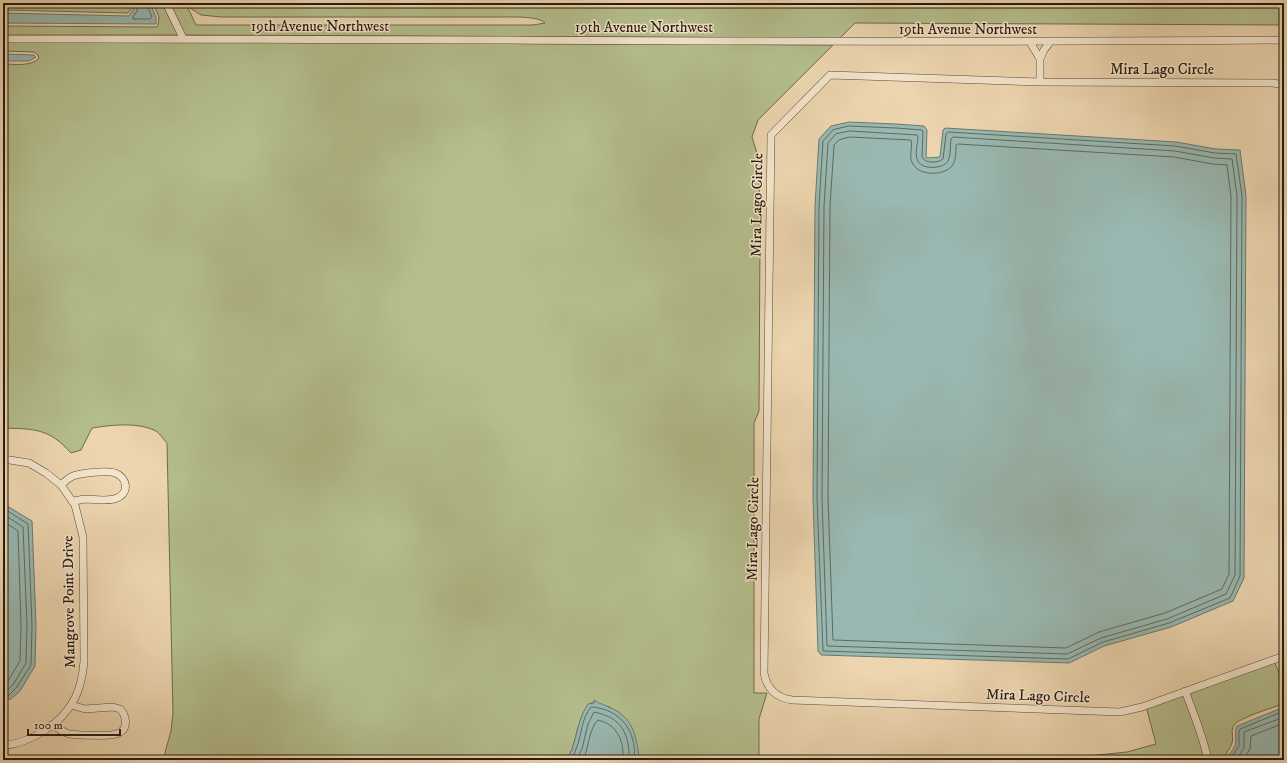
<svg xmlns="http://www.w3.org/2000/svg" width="1287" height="763" font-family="'IM FELL DW Pica',serif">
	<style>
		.green { fill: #b4be8d; stroke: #6d6c4e; fill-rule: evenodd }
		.water { fill: #99b8b1; stroke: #6b7970 }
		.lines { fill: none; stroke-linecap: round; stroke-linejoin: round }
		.shore { stroke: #606a60; stroke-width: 1 }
		.minor-casing { stroke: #584a37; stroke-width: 8 }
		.minor { stroke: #f3e4cb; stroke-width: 7 }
		.labels { text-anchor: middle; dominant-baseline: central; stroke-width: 3; stroke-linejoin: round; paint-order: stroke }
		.street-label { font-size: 15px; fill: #261b0f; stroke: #f3e4cb }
	</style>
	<rect width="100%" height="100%" fill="#ecd5af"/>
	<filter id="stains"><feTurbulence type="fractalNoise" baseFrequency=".005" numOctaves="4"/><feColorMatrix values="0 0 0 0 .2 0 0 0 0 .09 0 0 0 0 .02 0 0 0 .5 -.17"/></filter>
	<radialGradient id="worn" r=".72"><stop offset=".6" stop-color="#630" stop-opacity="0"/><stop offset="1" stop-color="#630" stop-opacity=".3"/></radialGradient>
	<!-- green -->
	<path class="green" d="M3,3H129L131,9L128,13L3,10Z
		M153,3H162L178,35H3V26L156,27L158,25L159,17Z
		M170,3H1284V25L855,23L840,38L185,35ZM187,6L201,15L222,17H504C513,17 539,16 545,23L533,25H196Z
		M3,42H181L182,43L184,42L833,45L758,120L752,137L759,160L760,235L759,411L754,423V693H767L759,719V760H638L639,757L610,707L600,705L594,701V703H591C579,715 578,730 573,746C572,751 569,755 566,760H163L171,731L173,713L167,443C163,439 159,432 154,430C135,422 112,425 92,428L81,450L71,453C49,428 34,429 3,428V64C14,64 31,67 39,58L38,55L34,52L3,51Z
		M1274,661L1284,685V704C1274,707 1239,718 1234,725C1230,731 1234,737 1232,743C1231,748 1225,753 1224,760H1069L1068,758L1127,752L1156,744L1146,706Z"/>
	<!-- water -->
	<path class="water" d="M133,3H150L156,17V24L3,23V13L129,16L133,10Z
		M3,54L34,55L36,57L29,61H3Z
		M849,122L896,124L924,126L927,130L926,158L940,157L943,130L945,128L1176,142L1216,149L1240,150L1246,196L1244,578L1233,601L1171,627L1104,646L1069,663L821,655L818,651L813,498L815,206L819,139L831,126Z
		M3,505L7,506L32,521L36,625L35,666L20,691L11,699L3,700Z
		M594,700C600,704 605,705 611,708C633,718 636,735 639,757L638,760H566C569,755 572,751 573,746C578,731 579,717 588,704L594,703Z
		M1284,707V760H1226C1228,754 1233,751 1235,746C1237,740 1234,732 1237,726Z"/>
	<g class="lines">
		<!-- shore -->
		<path class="shore" d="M137,3V11L133,17V19H150L152,17L146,3
			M849,126L896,128L922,130L923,132L922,157C925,164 938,163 943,159L946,134L948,132L1175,146L1215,153L1236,154L1242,196L1240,576L1230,598L1169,623L1103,642L1068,659L823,651L817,498L819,206L823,141L833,130Z
			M850,131L917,135L918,137C918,143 914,155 918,161C922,170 944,169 948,161C951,155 950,145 951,139L953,137L1175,151L1214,158L1232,159L1237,196L1235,575L1226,594L1167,619L1101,638L1067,654L827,646L822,498L824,206L828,143L836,134Z
			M850,137L911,140C913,148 908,157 913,164C919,176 944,176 952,166C956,161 956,152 956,145L958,144L1174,157L1213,164L1227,165L1231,197L1229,574L1222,589L1165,613L1099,632L1066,648L833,640L828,498L830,206L834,145L839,140Z
			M3,509L6,510L28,524L32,625L31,665L16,688L9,695L3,696
			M3,514L23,527L27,625L26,663L13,685L7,690L3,691
			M3,521L18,531L21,625L20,661L8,681L3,685
			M571,760C573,756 575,753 576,749C582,735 581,719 591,707C596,707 598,708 603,709C626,716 637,737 634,760
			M576,760L582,749L588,724L594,712C598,713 603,714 607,716C625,723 630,742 629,760
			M583,760C589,748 589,728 598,720C618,725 624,741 623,760
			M1230,760L1239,746V732L1240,729L1284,711
			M1236,760L1244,748V732L1284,717
			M1243,760L1250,749L1251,736L1284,723"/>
		<!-- minor casing -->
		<g class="minor-casing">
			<path id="minor" d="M166,3L183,38
				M3,39C430,38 857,44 1284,40
				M1030,42L1040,59V82
				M1040,59L1044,50L1050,42
				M1284,85L1273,83L1040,82L830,75L771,135L764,673C767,689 777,698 792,700L1120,712L1142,707L1284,656
				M3,459L29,463L46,473L61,485L75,505L83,537L84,661C83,674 81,686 75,698C62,724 32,742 3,746
				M61,485C64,482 68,478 73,476C81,473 108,470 115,473C127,477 130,493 117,498C108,502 94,499 84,499C80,500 76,501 72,501
				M1185,691C1194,714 1203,736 1208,760
				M52,725C58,728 63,732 69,734C78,735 112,737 119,733C129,728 126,715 120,709L113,707L85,709L71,705"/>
		</g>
		<!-- minor -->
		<use href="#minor" class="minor"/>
	</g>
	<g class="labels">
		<!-- street labels -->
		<g class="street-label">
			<text x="320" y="26">19th Avenue Northwest</text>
			<text x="644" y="27">19th Avenue Northwest</text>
			<text x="968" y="29">19th Avenue Northwest</text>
			<text x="1162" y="69">Mira Lago Circle</text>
			<text transform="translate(757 205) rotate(-89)">Mira Lago Circle</text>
			<text transform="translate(753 529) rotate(-89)">Mira Lago Circle</text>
			<text transform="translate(69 602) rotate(-91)">Mangrove Point Drive</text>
			<text transform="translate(1038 696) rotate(2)">Mira Lago Circle</text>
		</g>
	</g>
	<!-- margin -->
	<rect width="1287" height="763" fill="none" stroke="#ecd5af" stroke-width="16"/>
	<rect x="4" y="4" width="1279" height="755" fill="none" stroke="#261b0f" stroke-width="2"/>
	<rect x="8" y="8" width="1271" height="747" fill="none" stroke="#261b0f"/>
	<!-- scale -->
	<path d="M28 729v6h92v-6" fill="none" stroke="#261b0f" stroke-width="2"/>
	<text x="34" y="729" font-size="12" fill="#261b0f" stroke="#f3e4cb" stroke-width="3" paint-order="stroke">100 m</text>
	<rect width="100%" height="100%" filter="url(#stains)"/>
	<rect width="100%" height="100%" fill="url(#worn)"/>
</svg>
